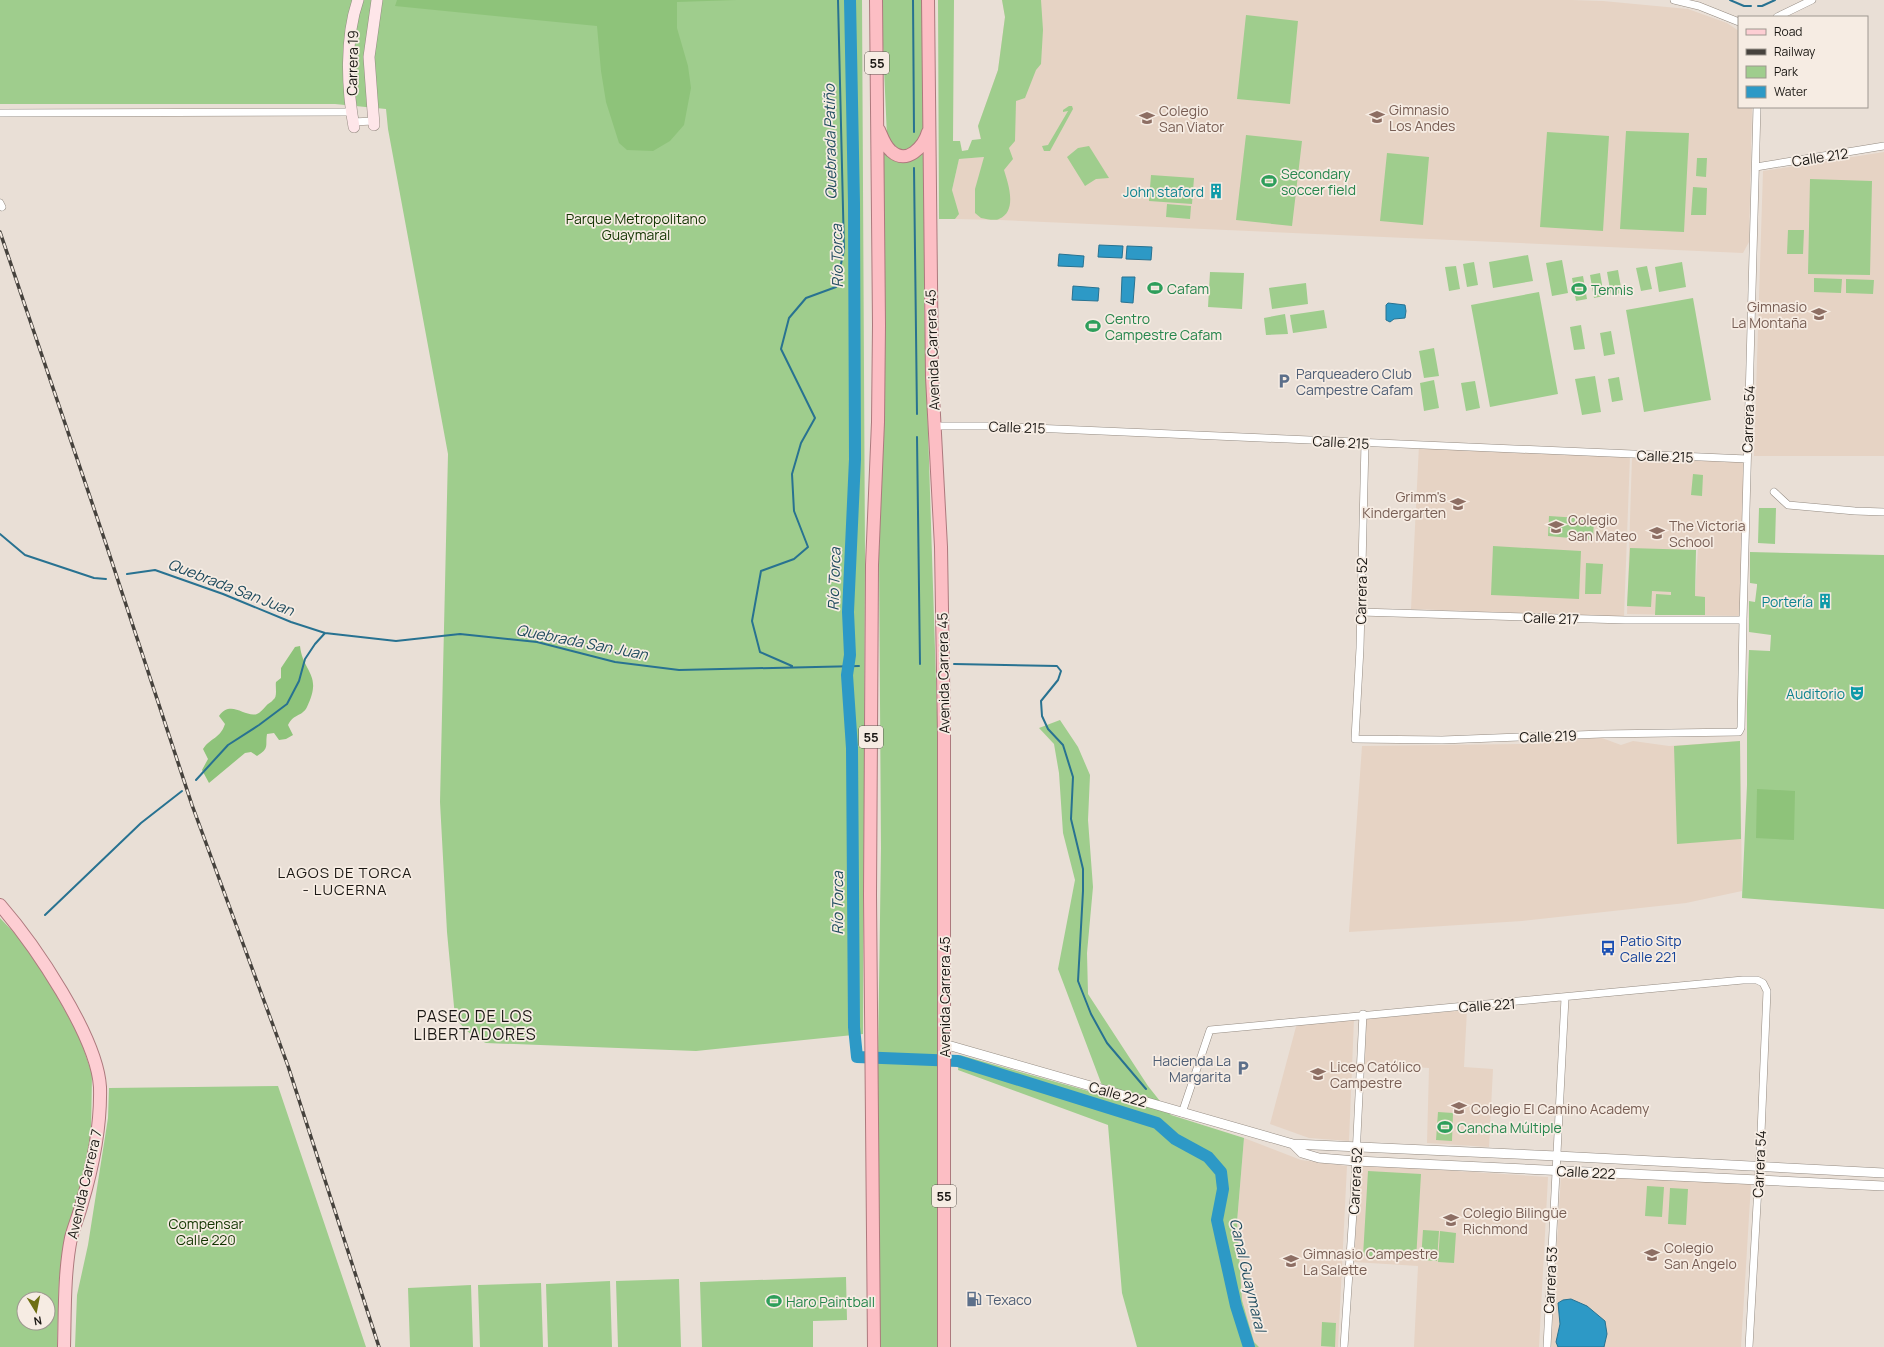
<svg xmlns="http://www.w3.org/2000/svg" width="1884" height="1347" font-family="Manrope,sans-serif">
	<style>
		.education { fill: #e6d3c4; fill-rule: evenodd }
		.green { fill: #9fcd8d; fill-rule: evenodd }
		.forest { fill: #8ec37a }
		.water { fill: #2d99c6; stroke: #287291 }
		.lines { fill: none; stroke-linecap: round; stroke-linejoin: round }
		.stream { stroke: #287291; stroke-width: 2 }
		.river { stroke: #2d99c6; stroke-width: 12 }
		.minor-casing { stroke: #948b82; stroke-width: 8 }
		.tertiary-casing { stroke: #948b82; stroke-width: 10 }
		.secondary-casing { stroke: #948b82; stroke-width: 12 }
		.primary-casing { stroke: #ad797d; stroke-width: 14 }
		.trunk-casing { stroke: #ad797d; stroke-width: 14 }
		.minor { stroke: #fff; stroke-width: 7 }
		.tertiary { stroke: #fff; stroke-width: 9 }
		.secondary { stroke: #fee6e9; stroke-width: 11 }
		.primary { stroke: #fdced3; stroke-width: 12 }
		.trunk { stroke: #fcbec4; stroke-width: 12 }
		.rail-casing { stroke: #46423d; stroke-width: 3.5 }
		.rail { stroke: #f6ece3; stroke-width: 2; stroke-dasharray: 6; stroke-linecap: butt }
		.labels { text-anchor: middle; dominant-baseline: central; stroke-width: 3.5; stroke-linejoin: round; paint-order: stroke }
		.shield { fill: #f6ece3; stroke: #5d5852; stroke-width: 1 }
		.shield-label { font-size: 13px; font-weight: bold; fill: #1b1814 }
		.street-label { font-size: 14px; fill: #1b1814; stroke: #f6ece3 }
		.education-label { font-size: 14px; fill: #785e54; stroke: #f6ece3; text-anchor: start }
		.leisure-label { font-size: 14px; fill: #27864d; stroke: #f6ece3; text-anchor: start }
		.culture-label { font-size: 14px; fill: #0d838f; stroke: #f6ece3; text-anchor: end }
		.park-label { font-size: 14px; fill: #123400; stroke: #f6ece3 }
		.service-label { font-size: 14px; fill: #4e5e75; stroke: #f6ece3; text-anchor: start }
		.transit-label { font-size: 14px; fill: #164399; stroke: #f6ece3; text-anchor: start }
		.water-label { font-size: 15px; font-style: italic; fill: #1f4b5e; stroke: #f6ece3 }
		.neighbourhood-label { font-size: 15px; letter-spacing: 1px; fill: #1b1814; stroke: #f6ece3 }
		.quarter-label { font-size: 16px; letter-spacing: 1px; fill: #1b1814; stroke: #f6ece3 }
	</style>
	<rect width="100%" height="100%" fill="#e9dfd6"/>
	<!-- education -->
	<path class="education" d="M1002,0H1572L1603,1L1688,9L1727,23L1739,31V107H1752L1749,242L1743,253L1000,220L955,219L958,214L952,190L959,159L984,157L978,126L998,70L1005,17Z
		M1884,152V456H1754L1763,171Z
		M1419,445L1630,455L1624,617L1411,609Z
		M1632,457L1745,461L1740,616L1627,614ZM1683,548H1698L1695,595L1682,550Z
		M1602,738L1621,745L1633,741L1669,746L1740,741L1742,891L1686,903L1522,921L1349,932L1362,746L1520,744L1548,740Z
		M1467,1010L1464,1067L1493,1069L1489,1147L1427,1143L1429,1068L1365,1064L1366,1019Z
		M1354,1019L1349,1141L1309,1138L1270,1124L1297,1023Z
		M1244,1138L1301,1160L1347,1166L1338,1347H1259L1254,1343L1242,1300L1237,1222Z
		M1365,1165L1548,1177L1539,1347H1414L1418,1266L1354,1262L1359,1170L1361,1166Z
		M1561,1175L1751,1184L1741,1347H1551Z"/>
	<!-- green -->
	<path class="green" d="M0,0H862L865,557L863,1034L696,1051L486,1043C472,1037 464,1029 455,1017L447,932L440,802L448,454L388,129L386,109L335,104H0Z
		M881,0H922L923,123V132L915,149L897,152L887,137Z
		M938,0H954L953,141H960L962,151L968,150L972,140L981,139L978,126L998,70L1005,17L1002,0H1041L1043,30L1041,64L1036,70L1025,98L1016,101L1015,141L1009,148L1013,159L1004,170C1008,183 1018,211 999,219C995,221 986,219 981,218L975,213V189L984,157L959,159L952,190L959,214L955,219H939Z
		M1246,15L1298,21L1290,104L1237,99Z
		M1069,106H1072L1073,109L1050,151H1044L1042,146L1048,145L1068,111L1063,112V110Z
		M1626,131L1689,133L1684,232L1620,229Z
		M1547,132L1609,136L1603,231L1540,227Z
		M1246,135L1302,141L1292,226L1236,220Z
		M1089,146L1109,178L1096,179L1085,186L1067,157L1078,148Z
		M881,148L891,156L924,149V304L938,744L940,1022L937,1347H878V1057L881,848L879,554L885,354Z
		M1387,153L1429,157L1423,225L1380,221Z
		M1697,158H1707L1706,177L1696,176Z
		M1151,175L1194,178L1192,204L1149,201Z
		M1810,179L1872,181L1870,275L1808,274Z
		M1693,187L1707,188L1706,215H1691Z
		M1167,204L1191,206L1190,219L1166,217Z
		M1788,230H1804L1803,254H1787Z
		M1528,255L1533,281L1493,288L1489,262Z
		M1562,260L1568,293L1552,296L1546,263Z
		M1474,262L1478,285L1467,287L1463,264Z
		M1682,262L1686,287L1659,292L1655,267Z
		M1456,266L1460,289L1449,291L1445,267Z
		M1647,266L1652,289L1641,291L1636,268Z
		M1618,270L1622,293L1611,295L1607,272Z
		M1210,272L1244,273L1242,309L1208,307Z
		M1600,273L1604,296L1594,298L1590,275Z
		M1583,276L1587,299L1576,301L1572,278Z
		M1814,278L1842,279L1841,293L1814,292Z
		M1846,279L1874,280L1873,294L1846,293Z
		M1306,283L1308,304L1272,309L1269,288Z
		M1539,292L1558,394L1490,407L1471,305Z
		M1693,298L1711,400L1644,412L1626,310Z
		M1324,310L1327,328L1293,333L1290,315Z
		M1285,314L1288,334L1266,335L1264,318Z
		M1581,325L1585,349L1574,350L1570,327Z
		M1611,331L1615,354L1604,356L1600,333Z
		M1434,348L1439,376L1424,378L1419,351Z
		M1595,376L1601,412L1582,415L1575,379Z
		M1619,377L1623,400L1612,402L1608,379Z
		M1434,380L1439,408L1424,411L1420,383Z
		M1475,381L1480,408L1466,411L1461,383Z
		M1693,474L1703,475L1702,496L1691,495Z
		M1759,508H1776L1775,544L1758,543Z
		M1549,516L1594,519L1593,540L1548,536Z
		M1493,546L1581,551L1579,599L1491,595Z
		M1630,548L1696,550L1695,596L1705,597V615H1655L1656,594L1671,595V581V592L1652,591L1651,607L1627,606Z
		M1750,552L1884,555V909L1742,898L1747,785V704L1749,650L1770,651L1771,635L1749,632V601L1755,602L1757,586V584L1750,583Z
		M1586,563L1603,564L1601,594H1585Z
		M1060,720L1078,747L1090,775L1088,820L1093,887L1087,953L1088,994L1148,1086L1171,1115L1244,1138L1237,1222L1242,1300L1254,1342L1259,1347H1137L1122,1293L1108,1125L958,1070L960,1055L1106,1096L1058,969L1075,880L1063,833L1059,773L1054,744L1039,728Z
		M1740,741L1741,839L1677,844L1674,746Z
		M0,918L20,939L51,985L80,1038L92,1074L91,1134L88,1162L65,1241L59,1280L57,1347H0ZM24,1299H48V1323H24Z
		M278,1086L366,1347H75L77,1295L88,1245L108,1118L109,1088Z
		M1438,1112L1453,1113L1452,1141L1436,1140Z
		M1368,1171L1421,1174L1416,1260L1363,1256Z
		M1647,1186L1664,1187L1662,1217L1645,1216Z
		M1670,1188L1688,1189L1686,1225L1668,1224Z
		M1423,1230L1439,1231L1437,1261L1421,1260Z
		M1440,1231L1456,1233L1454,1263L1438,1262Z
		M846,1277L847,1320L813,1321V1347H702L700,1282Z
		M679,1279L681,1347H618L616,1281Z
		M610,1281L612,1347H548L546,1284Z
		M541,1283L543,1347H480L478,1285Z
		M471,1285L473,1347H410L408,1288Z
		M1322,1322L1336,1323L1335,1347L1321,1346Z"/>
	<!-- forest -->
	<path class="forest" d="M397,0H736L677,2V28L688,66L691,88L684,125L670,141L653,151L627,150L619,143L606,102L601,71L597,26L395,6Z
		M300,646C303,673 323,674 307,707C302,717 294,713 288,725L293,735L286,739L279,740L274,733L267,734C265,746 270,748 257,756L251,752L245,753L209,783L202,770L208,759L203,749C211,737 220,739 225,724L219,716C231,699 245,718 257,714C260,713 263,709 266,706C268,703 271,703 273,700C278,697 275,687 276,682L281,678V668L295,647Z
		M1757,789L1795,791L1794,840L1756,838Z"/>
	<!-- water -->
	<path class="water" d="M1099,245L1123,246L1122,258L1098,257Z
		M1127,246L1152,247L1151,260L1126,259Z
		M1059,254L1084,256L1083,267L1058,266Z
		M1122,277H1135L1133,303L1121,302Z
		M1073,286L1099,288L1098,301L1072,300Z
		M1388,303L1405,305L1406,311L1405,318L1394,319L1390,322L1386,320V305Z
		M1571,1299L1587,1306L1605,1321L1607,1334L1604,1347H1558L1556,1342L1560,1324L1558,1303L1563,1300Z"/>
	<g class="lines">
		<!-- stream -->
		<path class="stream" d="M913,0L914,132
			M1730,0L1744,6H1751
			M1758,6H1762L1775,0
			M914,168L917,414
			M917,437L920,664
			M0,534L25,555L94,578L106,579
			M127,574L155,570L223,594L291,622L325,633L396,641L460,634L537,642L615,662L679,670L859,666
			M954,664L1057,666L1061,671L1058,680L1041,701L1042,716L1048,729L1063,745L1073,777L1071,819L1083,869V891L1078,981L1091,1014L1107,1043L1146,1089
			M792,666L760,652L752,621L761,571L794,559L808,547L794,511L792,474L801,443L815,418L781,349L789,318L806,298L836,287L844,250L838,0
			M196,780L228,745L259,725L287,704L299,681L305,659L315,644L325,633
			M45,915L141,823L182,791"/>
		<!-- river -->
		<path class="river" d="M850,0L854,203L855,459L848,612L850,655L847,675L852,748L854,1027L857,1057L958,1061L1157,1123L1175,1139L1208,1157L1221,1172L1223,1189L1217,1220L1236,1306L1249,1347"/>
		<!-- minor casing -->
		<g class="minor-casing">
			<path id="minor" d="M1674,0L1699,6L1739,22
				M1777,17L1812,0
				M0,113L351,112
				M353,122L373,121
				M1756,167L1884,146
				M0,203L2,207
				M935,426H987L1747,459
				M1365,443L1360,648L1355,739L1442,740L1602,734L1739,732L1741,728L1743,620L1757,107
				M1774,492L1788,505L1855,511L1884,512
				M1360,612L1625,620H1743
				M1182,1113L1210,1030L1743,980H1757L1763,983L1767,991L1761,1133L1749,1347
				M1344,1347L1354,1197L1363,1014
				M1547,1347L1565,998"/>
		</g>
		<!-- tertiary casing -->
		<g class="tertiary-casing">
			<path id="tertiary" d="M944,1044L1293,1144L1557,1156L1884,1173
				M1293,1144L1302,1153L1319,1158L1356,1161L1884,1186"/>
		</g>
		<!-- secondary casing -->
		<g class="secondary-casing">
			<path id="secondary" d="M374,125L369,57L377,0
				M354,127C347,89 345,37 358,0"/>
		</g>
		<!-- primary casing -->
		<g class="primary-casing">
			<path id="primary" d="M0,905C34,944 97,1036 100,1087C101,1126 93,1166 82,1203C79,1215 74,1226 71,1238C64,1273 65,1311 64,1347"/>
		</g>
		<!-- trunk casing -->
		<g class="trunk-casing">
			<path id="trunk" d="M928,0L932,377L941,547L944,735V1347
				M879,130C882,137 885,146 891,151C907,166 924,146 928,132
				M874,1347L870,895L872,565L878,422L879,325L876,0"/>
		</g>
		<!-- minor -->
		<use href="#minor" class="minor"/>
		<!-- tertiary -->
		<use href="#tertiary" class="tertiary"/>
		<!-- secondary -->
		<use href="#secondary" class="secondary"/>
		<!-- primary -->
		<use href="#primary" class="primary"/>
		<!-- trunk -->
		<use href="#trunk" class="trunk"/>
		<!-- rail casing -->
		<g class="rail-casing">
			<path id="rail" d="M0,232L106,544L192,805L288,1066L379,1347"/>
		</g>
		<!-- rail -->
		<use href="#rail" class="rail"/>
	</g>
	<!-- icons -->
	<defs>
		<g id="school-bare" transform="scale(1.2)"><path d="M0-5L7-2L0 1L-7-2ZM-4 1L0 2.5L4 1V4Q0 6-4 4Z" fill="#8d6e63" stroke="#f6ece3" stroke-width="2.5" paint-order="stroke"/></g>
		<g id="stadium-bare" transform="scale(1.2)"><path d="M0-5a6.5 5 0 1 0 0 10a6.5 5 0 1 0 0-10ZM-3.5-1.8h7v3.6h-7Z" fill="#2e9e5b" stroke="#f6ece3" stroke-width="2.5" paint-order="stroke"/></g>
		<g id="building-bare" transform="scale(1.2)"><path d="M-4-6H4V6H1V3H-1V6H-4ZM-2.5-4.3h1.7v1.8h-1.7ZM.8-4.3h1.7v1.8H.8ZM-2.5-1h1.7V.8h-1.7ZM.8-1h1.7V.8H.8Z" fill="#0f9aa8" stroke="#f6ece3" stroke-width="2.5" paint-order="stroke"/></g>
		<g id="parking-bare" transform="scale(1.2)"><path d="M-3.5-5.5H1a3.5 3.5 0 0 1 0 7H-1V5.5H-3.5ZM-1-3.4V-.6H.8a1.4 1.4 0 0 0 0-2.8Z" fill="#5c6f8a" stroke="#f6ece3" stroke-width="2.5" paint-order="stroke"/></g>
		<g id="theatre-bare" transform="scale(1.2)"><path d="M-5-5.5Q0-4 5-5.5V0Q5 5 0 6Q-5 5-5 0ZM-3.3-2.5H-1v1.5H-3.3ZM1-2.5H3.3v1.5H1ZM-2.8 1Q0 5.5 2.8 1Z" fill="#0f9aa8" stroke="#f6ece3" stroke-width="2.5" paint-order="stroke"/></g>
		<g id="bus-bare" transform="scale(1.2)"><path d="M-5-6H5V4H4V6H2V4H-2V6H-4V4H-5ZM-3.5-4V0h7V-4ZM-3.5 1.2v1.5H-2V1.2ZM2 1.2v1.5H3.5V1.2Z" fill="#1a4fb4" stroke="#f6ece3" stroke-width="2.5" paint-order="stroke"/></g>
		<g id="fuel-bare" transform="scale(1.2)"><path d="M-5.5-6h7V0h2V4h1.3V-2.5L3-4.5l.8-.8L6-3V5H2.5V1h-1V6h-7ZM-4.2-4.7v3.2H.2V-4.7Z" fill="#5c6f8a" stroke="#f6ece3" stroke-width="2.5" paint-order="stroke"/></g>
	</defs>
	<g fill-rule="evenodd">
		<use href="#school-bare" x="1377" y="117"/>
		<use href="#school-bare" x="1147" y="118"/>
		<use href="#stadium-bare" x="1269" y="181"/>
		<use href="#building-bare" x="1216" y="191"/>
		<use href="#stadium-bare" x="1155" y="288"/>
		<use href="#stadium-bare" x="1579" y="289"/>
		<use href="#school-bare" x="1819" y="314"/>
		<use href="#stadium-bare" x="1093" y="326"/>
		<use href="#parking-bare" x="1284" y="381"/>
		<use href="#school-bare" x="1458" y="504"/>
		<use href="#school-bare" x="1556" y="527"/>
		<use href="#school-bare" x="1657" y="533"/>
		<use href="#building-bare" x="1825" y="601"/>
		<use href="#theatre-bare" x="1857" y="693"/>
		<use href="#bus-bare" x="1608" y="948"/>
		<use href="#parking-bare" x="1243" y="1068"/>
		<use href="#school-bare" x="1318" y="1074"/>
		<use href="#school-bare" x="1459" y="1108"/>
		<use href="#stadium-bare" x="1445" y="1127"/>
		<use href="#school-bare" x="1451" y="1220"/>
		<use href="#school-bare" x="1652" y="1255"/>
		<use href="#school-bare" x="1291" y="1261"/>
		<use href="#fuel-bare" x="974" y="1299"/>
		<use href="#stadium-bare" x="774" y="1301"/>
	</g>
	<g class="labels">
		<!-- shield labels -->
		<g class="shield">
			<rect x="865" y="52" width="24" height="22" rx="3"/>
			<rect x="859" y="726" width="24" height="22" rx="3"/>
			<rect x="932" y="1185" width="24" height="22" rx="3"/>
		</g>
		<g class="shield-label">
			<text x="877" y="63">55</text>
			<text x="871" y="737">55</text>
			<text x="944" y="1196">55</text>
		</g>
		<!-- street labels -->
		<g class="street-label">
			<text transform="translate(352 63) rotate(-89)">Carrera 19</text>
			<text transform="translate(1820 157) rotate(-9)">Calle 212</text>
			<text transform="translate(932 350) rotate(-92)">Avenida Carrera 45</text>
			<text transform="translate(1748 419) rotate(-88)">Carrera 54</text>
			<text transform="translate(1017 427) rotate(2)">Calle 215</text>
			<text transform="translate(1341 442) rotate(3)">Calle 215</text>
			<text transform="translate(1665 456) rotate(2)">Calle 215</text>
			<text transform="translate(1361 591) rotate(-89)">Carrera 52</text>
			<text transform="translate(1551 618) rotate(2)">Calle 217</text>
			<text transform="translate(943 673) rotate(-91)">Avenida Carrera 45</text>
			<text transform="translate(1548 736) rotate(-2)">Calle 219</text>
			<text transform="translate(944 997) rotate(-90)">Avenida Carrera 45</text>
			<text transform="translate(1487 1005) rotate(-4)">Calle 221</text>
			<text transform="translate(1118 1094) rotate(16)">Calle 222</text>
			<text transform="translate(1759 1164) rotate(-87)">Carrera 54</text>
			<text transform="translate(1586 1172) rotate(3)">Calle 222</text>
			<text transform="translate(1355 1181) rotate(-87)">Carrera 52</text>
			<text transform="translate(84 1184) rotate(-77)">Avenida Carrera 7</text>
			<text transform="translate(1550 1280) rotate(-87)">Carrera 53</text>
		</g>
		<!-- education labels -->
		<g class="education-label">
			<text x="1389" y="109">Gimnasio<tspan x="1389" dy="16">Los Andes</tspan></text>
			<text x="1159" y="110">Colegio<tspan x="1159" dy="16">San Viator</tspan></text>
			<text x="1807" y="306" text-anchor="end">Gimnasio<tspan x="1807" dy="16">La Montaña</tspan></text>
			<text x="1446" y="496" text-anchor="end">Grimm's<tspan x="1446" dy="16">Kindergarten</tspan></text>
			<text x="1568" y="519">Colegio<tspan x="1568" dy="16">San Mateo</tspan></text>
			<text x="1669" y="525">The Victoria<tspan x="1669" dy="16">School</tspan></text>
			<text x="1330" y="1066">Liceo Católico<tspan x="1330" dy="16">Campestre</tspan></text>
			<text x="1471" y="1108">Colegio El Camino Academy</text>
			<text x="1463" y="1212">Colegio Bilingüe<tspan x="1463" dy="16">Richmond</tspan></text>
			<text x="1664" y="1247">Colegio<tspan x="1664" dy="16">San Angelo</tspan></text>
			<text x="1303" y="1253">Gimnasio Campestre<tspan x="1303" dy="16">La Salette</tspan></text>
		</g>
		<!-- leisure labels -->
		<g class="leisure-label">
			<text x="1281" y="173">Secondary<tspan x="1281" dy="16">soccer field</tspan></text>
			<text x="1167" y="288">Cafam</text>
			<text x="1591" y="289">Tennis</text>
			<text x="1105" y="318">Centro<tspan x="1105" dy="16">Campestre Cafam</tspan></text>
			<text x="1457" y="1127">Cancha Múltiple</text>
			<text x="786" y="1301">Haro Paintball</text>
		</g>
		<!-- culture labels -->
		<g class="culture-label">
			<text x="1204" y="191">John staford</text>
			<text x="1813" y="601">Portería</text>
			<text x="1845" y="693">Auditorio</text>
		</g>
		<!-- park labels -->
		<g class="park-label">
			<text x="636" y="218">Parque Metropolitano<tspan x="636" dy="16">Guaymaral</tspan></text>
			<text x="206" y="1223">Compensar<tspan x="206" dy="16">Calle 220</tspan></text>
		</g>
		<!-- service labels -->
		<g class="service-label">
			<text x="1296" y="373">Parqueadero Club<tspan x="1296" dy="16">Campestre Cafam</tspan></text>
			<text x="1231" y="1060" text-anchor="end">Hacienda La<tspan x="1231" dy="16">Margarita</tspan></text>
			<text x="986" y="1299">Texaco</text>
		</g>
		<!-- transit labels -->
		<g class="transit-label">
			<text x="1620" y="940">Patio Sitp<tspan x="1620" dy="16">Calle 221</tspan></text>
		</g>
		<!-- water labels -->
		<g class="water-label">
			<text transform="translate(830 142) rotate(-91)">Quebrada Patiño</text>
			<text transform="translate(837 256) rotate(-91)">Río Torca</text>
			<text transform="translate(834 579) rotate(-88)">Río Torca</text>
			<text transform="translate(231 587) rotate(21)">Quebrada San Juan</text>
			<text transform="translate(582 642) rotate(11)">Quebrada San Juan</text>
			<text transform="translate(837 903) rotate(-90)">Río Torca</text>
			<text transform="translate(1248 1275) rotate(77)">Canal Guaymaral</text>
		</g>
		<!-- neighbourhood labels -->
		<g class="neighbourhood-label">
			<text x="345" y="872">LAGOS DE TORCA<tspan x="345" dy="17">- LUCERNA</tspan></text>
		</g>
		<!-- quarter labels -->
		<g class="quarter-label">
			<text x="475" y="1016">PASEO DE LOS<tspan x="475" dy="18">LIBERTADORES</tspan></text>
		</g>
	</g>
	<!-- legend -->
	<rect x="1738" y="16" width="130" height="92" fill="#f6ece3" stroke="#9e9790"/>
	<rect x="1746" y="29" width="20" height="6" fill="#fdced3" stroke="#9e9790"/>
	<text x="1774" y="36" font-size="12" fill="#1b1814">Road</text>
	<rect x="1746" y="49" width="20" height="6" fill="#46423d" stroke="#9e9790"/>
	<text x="1774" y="56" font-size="12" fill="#1b1814">Railway</text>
	<rect x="1746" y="66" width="20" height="12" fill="#9fcd8d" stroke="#9e9790"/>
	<text x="1774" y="76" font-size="12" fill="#1b1814">Park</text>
	<rect x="1746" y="86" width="20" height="12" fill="#2d99c6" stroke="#9e9790"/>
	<text x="1774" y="96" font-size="12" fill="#1b1814">Water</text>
	<!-- north arrow -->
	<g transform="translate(36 1311) rotate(170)"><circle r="19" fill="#f6ece3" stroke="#9e9790"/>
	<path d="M0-3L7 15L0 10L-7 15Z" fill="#6e6f12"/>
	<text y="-6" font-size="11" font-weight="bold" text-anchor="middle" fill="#1b1814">N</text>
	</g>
</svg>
